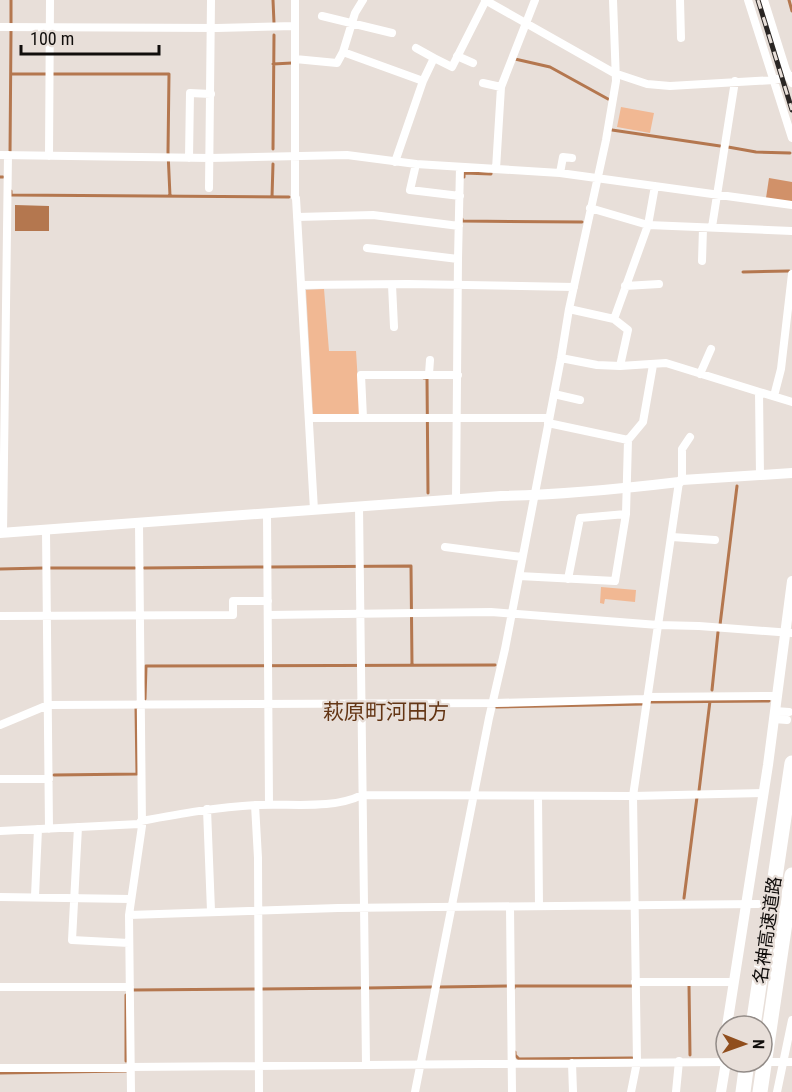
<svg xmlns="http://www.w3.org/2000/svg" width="792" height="1092" font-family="'Roboto Condensed','Noto Sans JP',sans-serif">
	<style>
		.green { fill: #f1b893 }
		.forest { fill: #d19169 }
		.water { fill: #b4774f }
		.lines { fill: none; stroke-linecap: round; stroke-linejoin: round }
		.stream { stroke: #b4774f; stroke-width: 3 }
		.minor { stroke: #fff; stroke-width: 8 }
		.tertiary { stroke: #fff; stroke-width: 10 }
		.motorway { stroke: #fff; stroke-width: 15 }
		.rail-casing { stroke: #2a2624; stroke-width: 5 }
		.rail { stroke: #e8dfd9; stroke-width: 3; stroke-dasharray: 9; stroke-linecap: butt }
		.labels { text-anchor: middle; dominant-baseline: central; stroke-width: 4.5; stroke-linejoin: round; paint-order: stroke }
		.street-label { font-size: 18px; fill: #110e0c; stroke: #e8dfd9 }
		.quarter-label { font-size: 21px; fill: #633514; stroke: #e8dfd9 }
	</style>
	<rect width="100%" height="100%" fill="#e8dfd9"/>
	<!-- green -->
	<path class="green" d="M621,107L654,113L650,133L617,127Z
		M324,289L329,351H356L360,415L313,414L306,290Z
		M601,587L636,590L635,602L605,599L604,604L600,603Z"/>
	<!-- forest -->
	<path class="forest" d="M769,178L792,182V202L766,198Z"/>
	<!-- water -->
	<path class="water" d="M15,205L49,206V231H15Z"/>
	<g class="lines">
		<!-- stream -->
		<path class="stream" d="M273,0L274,23
			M789,0L792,11
			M11,24V0
			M515,59L550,67L608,99
			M273,64L292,63
			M11,74H169L168,152L170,196
			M612,130L720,146
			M728,147L756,152L790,153
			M273,149L274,35
			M10,155L11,31
			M0,177H3
			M464,177V173L491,174V172
			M11,191V195L289,197
			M272,197L273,164
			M462,219V221L582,222
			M743,272L789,271
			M424,378H427L428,493
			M271,567L411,566L412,665
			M50,568H135
			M144,568L264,567
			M0,569L44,568
			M720,625L737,486
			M712,690L718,632
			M145,699L146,666L495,665
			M649,702L769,701
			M496,707L644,704
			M54,775L137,774L136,708
			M699,791L710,701
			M684,898L697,797
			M689,985L690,1055
			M440,987L507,986
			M367,988L431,987
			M514,988V986H632
			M262,989L360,988
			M133,990L255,989
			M126,995V1061
			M515,1052V1055L519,1059L632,1058
			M0,1073L126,1071"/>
		<!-- minor -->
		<path class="minor" d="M295,0V197L296,198L314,510
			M485,0L614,73L647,84L670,86L774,80L792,76
			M680,0L681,38
			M748,0L792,138
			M764,0L786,70L792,83
			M322,16L392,33
			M0,27L217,28L294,26
			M416,48L434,58
			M343,52L355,13L363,0
			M457,56L473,63
			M295,59L337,63L343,52L423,81
			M483,83L501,87
			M0,155L210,158L347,155L416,164L560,173L792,205
			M49,156L50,0
			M189,158L190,93L211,94
			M395,162L423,81L434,58L452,67L486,0
			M416,164L410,190L460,196
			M496,169L501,87L535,0
			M560,173L563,157L572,158
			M209,188L211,0
			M590,208L648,225L792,231
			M297,217L373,215L459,226
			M712,227L735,81
			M367,248L458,259
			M702,261L703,228
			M301,285L408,284L574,287
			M392,285L394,327
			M625,286L659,284
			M569,309L614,319
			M561,358L597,365L620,366L666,363L792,402
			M620,366L628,330L614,319L648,225L655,186
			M429,374L430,360
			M700,374L711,349
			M759,392L760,476
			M554,394L580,400
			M774,396L781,369L792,274
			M309,418H548
			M363,418L361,375H458
			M548,423L628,440
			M682,480V449L690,437
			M456,500L458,259L460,167
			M359,507L366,1064
			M267,514L269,804
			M46,531L49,829
			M3,533L8,155
			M672,537L715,540
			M445,547L522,557
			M519,576L615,581L626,514L628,440L643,422L653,365
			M568,579L580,518L626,514
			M268,615L491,612L658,625L699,626L792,633
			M0,616L233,615V601H268
			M775,711L789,712
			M774,719L787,720
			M0,725L48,705L496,703L645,699L647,697L777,696
			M0,779H49
			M538,796L539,906
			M255,805L258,858L259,1092
			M207,809L211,911
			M78,827L72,940L129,943
			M0,831L139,824L141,821C179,814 217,807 256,805C289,803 332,810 362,795L633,796L763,793
			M35,896L38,829
			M0,897L131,899
			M510,907L512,1092
			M129,915L338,908L758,904
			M635,982H733
			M0,987H130
			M762,1062H792
			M572,1063L573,1092
			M0,1068L726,1062
			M131,1092L129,915L142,826L139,524
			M415,1092L489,718L505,649L561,358L569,309L606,140L616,81L613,0
			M631,1092L637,1062L633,796L679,482
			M676,1092L679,1061
			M777,1092L792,1020"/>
		<!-- tertiary -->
		<path class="tertiary" d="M0,533L501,496C561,495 620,489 679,482L682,480L792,473
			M727,1026L768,765L792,581
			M721,1092L726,1062"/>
		<!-- motorway -->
		<path class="motorway" d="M753,1026L792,763
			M743,1092L747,1062
			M760,1092L792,875"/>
		<!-- rail casing -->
		<g class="rail-casing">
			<path id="rail" d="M758,0L792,110"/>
		</g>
		<!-- rail -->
		<use href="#rail" class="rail"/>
	</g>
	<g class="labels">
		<!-- street labels -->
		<g class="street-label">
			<text transform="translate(767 930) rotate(-82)">名神高速道路</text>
		</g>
		<!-- quarter labels -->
		<g class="quarter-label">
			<text x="386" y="712">萩原町河田方</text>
		</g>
	</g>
	<!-- north arrow -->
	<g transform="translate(744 1044) rotate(91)"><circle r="28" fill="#e8dfd9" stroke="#928b87" stroke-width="1.5"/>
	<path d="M0-4.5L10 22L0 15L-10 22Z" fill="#904e1d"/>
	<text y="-9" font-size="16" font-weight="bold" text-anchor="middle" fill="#110e0c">N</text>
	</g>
	<!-- scale -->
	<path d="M21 45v9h138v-9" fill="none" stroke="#110e0c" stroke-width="3"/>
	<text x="30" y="45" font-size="18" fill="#110e0c" stroke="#e8dfd9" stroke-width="4.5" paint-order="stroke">100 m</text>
</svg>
